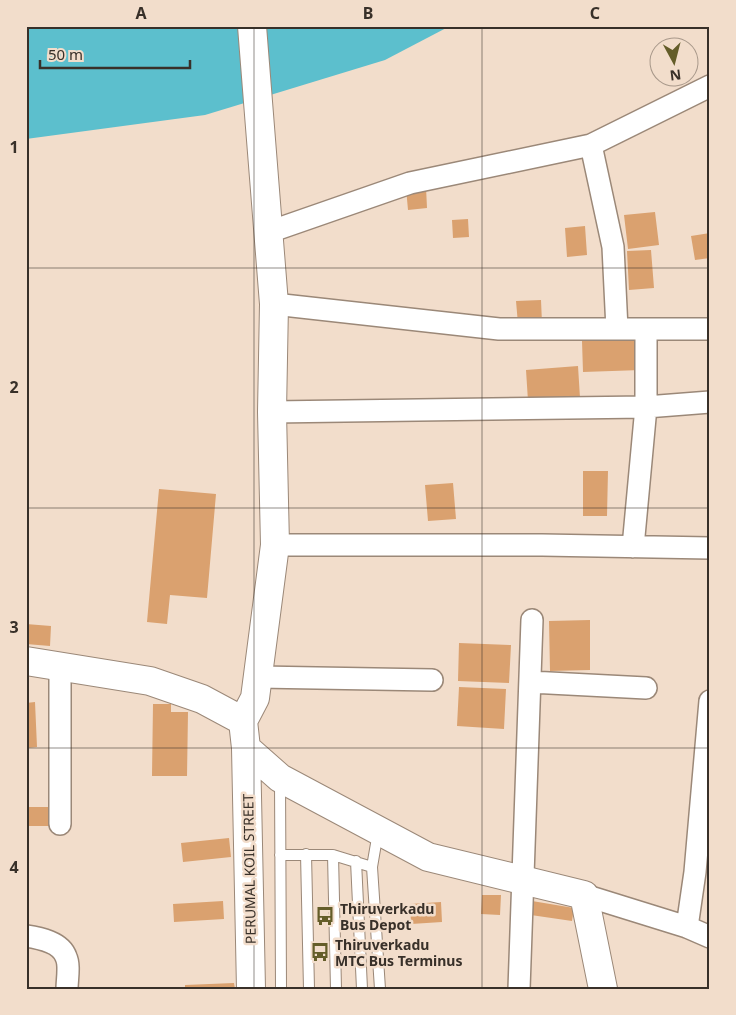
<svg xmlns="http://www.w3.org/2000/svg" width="736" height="1015" font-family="'Noto Sans',sans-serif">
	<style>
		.water { fill: #5cbfcd }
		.building { fill: #daa16f }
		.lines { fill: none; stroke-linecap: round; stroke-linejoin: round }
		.lane-casing { stroke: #9b8878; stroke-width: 12 }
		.street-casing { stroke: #9b8878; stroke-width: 24 }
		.secondary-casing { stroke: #9b8878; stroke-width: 30 }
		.lane { stroke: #fff; stroke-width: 10 }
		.street { stroke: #fff; stroke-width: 21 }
		.secondary { stroke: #fff; stroke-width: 28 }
		.grid { fill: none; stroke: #383029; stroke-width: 1; stroke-opacity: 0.55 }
		.labels { text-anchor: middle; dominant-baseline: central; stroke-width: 5; stroke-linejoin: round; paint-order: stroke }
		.street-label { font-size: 14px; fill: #383029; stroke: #f2ddcb }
		.poi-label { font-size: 14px; font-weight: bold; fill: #383029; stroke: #f2ddcb; text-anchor: start }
		.neatline { fill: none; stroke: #383029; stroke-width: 2 }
		.grid-label { font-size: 16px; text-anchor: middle; font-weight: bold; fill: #383029 }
	</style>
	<rect width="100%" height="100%" fill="#f2ddcb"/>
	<!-- water -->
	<path class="water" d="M26,26H450L385,60L205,115L26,139Z"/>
	<!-- building -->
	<path class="building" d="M426,187L427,208L408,210L406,188Z
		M655,212L659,245L628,249L624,215Z
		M468,219L469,237L453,238L452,220Z
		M585,226L587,255L567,257L565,228Z
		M710,233V258L695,260L691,236Z
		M651,250L654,288L629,290L627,251Z
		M541,300L542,323L518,324L516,301Z
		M640,339L641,370L583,372L582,341Z
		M578,366L580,398L528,401L526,370Z
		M583,471H608L607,516H583Z
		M453,483L456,519L428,521L425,485Z
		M159,489L216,494L207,598L170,595L167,624L147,622Z
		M590,620V670L550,671L549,621Z
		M26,624L51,626L50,646L26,644Z
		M459,643L511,645L509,683L458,681Z
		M459,687L506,689L504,729L457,726Z
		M35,702L37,747L26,748V703Z
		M153,704H171V712H188L187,776H152Z
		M26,807H55V826H26Z
		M229,838L231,857L183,862L181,843Z
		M482,895H501L500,915L481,914Z
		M526,900L574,908L572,921L524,914Z
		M223,901L224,919L174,922L173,904Z
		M441,902L442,922L411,924L410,904Z
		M234,983L235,989H185V985Z"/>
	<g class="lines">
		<!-- lane casing -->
		<g class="lane-casing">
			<path id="lane" d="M280,780L281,989
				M306,854L309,989
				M280,855H333L372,867L380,989
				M333,855L336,989
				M356,861L362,989
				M372,867L378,832"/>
		</g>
		<!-- street casing -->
		<g class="street-casing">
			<path id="street" d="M591,145L613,247L617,329
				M269,232L410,183L591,145L710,86
				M274,304L499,329H710
				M646,330V407L710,402
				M272,412L646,407L633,547
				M275,545H542L710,548
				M60,666V824
				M259,677L432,680
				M530,682L646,688
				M584,895L687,927L710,937
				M687,927L695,872L710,701
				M26,936C40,938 61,942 66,957C70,965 67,980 67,989
				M519,989L532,620"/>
		</g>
		<!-- secondary casing -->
		<g class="secondary-casing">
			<path id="secondary" d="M26,661L150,681L202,699L243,721L246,748L280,778L428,857L584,895L603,989
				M243,721L255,698L275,545L272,412L274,304L252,26
				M246,748L251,989"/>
		</g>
		<!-- lane -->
		<use href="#lane" class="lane"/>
		<!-- street -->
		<use href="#street" class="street"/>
		<!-- secondary -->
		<use href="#secondary" class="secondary"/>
	</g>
	<!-- grid -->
	<path class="grid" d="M254,26V989M482,26V989M26,268H710M26,508H710M26,748H710"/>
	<!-- icons -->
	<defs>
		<g id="bus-bare" transform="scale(1.5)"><path d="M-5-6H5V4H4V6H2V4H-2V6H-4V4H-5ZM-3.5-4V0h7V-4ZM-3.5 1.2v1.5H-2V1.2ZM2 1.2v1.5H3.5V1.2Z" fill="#645d29" stroke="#f2ddcb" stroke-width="2.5" paint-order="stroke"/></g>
	</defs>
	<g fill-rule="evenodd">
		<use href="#bus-bare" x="325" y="916"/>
		<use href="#bus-bare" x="320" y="952"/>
	</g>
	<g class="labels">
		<!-- street labels -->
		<g class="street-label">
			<text transform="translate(249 869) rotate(-91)">PERUMAL KOIL STREET</text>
		</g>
		<!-- poi labels -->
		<g class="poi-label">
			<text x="340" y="908">Thiruverkadu<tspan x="340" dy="16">Bus Depot</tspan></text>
			<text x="335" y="944">Thiruverkadu<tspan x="335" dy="16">MTC Bus Terminus</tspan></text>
		</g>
	</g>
	<!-- border -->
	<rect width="736" height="1015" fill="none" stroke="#f2ddcb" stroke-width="55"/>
	<!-- north arrow -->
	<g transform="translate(674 62) rotate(173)"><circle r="24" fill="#f2ddcb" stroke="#a8988a"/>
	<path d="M0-4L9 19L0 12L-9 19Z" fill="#645d29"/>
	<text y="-8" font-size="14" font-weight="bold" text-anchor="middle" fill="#383029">N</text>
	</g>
	<!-- scale -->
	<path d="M40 60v8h150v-8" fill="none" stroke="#383029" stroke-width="2.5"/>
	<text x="48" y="60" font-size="15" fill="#383029" stroke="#f2ddcb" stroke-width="4" paint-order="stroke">50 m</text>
	<rect x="28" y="28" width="680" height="960" class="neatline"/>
	<g class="grid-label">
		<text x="141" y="19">A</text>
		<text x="368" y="19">B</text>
		<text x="595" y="19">C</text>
		<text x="14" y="153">1</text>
		<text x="14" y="393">2</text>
		<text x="14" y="633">3</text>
		<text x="14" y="873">4</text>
	</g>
</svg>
